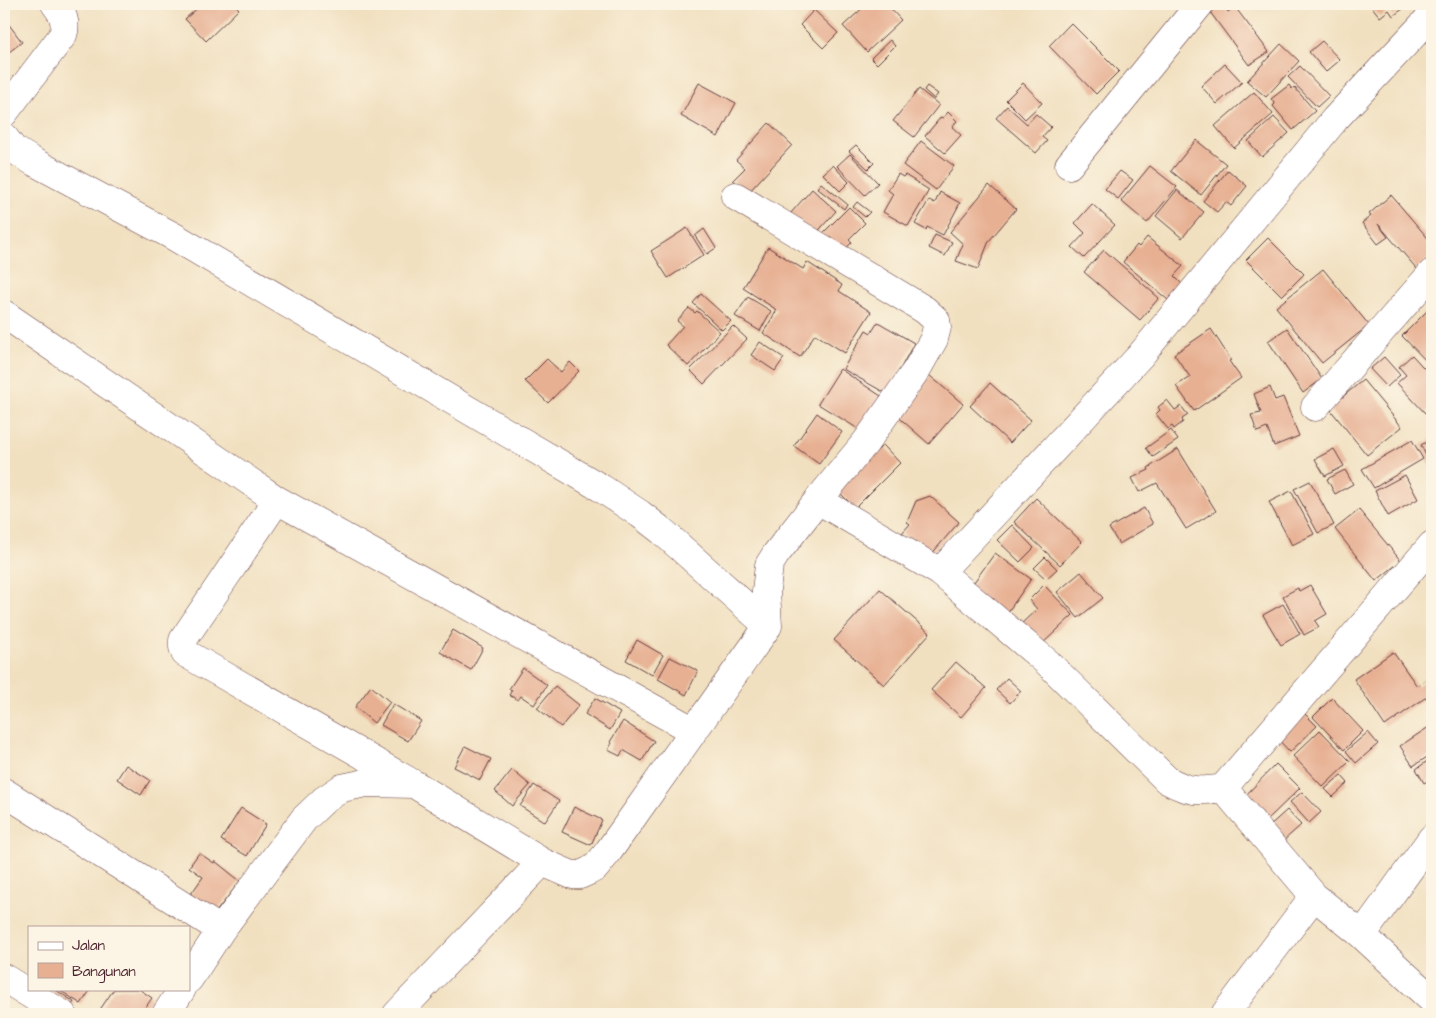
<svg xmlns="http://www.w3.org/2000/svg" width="1436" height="1018" font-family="'Architects Daughter',sans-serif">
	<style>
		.building { fill: #e7b093 }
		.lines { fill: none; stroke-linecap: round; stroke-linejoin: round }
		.minor-casing { stroke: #633c41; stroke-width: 29 }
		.minor { stroke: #fff; stroke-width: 28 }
	</style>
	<rect width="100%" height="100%" fill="#fcf5e5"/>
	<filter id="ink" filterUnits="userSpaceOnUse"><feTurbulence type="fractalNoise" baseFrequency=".02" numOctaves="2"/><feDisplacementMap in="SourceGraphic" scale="10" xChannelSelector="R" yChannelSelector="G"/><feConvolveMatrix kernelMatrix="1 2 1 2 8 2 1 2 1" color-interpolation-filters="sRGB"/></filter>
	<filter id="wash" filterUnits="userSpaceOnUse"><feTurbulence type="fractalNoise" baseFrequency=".0096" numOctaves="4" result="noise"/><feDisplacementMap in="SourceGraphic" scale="20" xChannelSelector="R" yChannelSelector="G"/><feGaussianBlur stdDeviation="1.12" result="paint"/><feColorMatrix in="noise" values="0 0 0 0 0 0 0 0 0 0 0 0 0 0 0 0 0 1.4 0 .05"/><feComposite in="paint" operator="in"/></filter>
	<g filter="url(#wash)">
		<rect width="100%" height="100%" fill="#f1e0c0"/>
		<g id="blocks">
			<!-- building -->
			<path class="building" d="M202,4H234L239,9L206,41L185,19Z
				M867,4H893L889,7L901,20L867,52L843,26Z
				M1222,4L1228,12L1235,7L1269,52L1249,65L1210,12Z
				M1377,4H1406L1407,6L1393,16L1389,10L1380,17L1372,7Z
				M814,10L838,33L823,48L800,25Z
				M4,18L22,42L4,56Z
				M1071,23L1119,71L1096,94L1049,46Z
				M890,40L895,46L877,64L871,58Z
				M1322,41L1340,60L1326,72L1309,52Z
				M1281,44L1299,61L1266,97L1247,81Z
				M1225,64L1242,82L1217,104L1201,86Z
				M1300,66L1329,96L1317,107L1288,77Z
				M699,83L736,103L718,137L681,116Z
				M1023,83L1042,103L1025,119L1006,100Z
				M1289,85L1292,89L1294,87L1315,111L1293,130L1273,106L1275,104L1271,99Z
				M927,86L938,94L934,99L924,90Z
				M919,89L939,105L914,137L893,121Z
				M1254,92L1273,114L1234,148L1215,126Z
				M1007,106L1027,124L1036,114L1051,127L1042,137L1047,141L1036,153L996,118Z
				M948,112L957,121L952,127L961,135L945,153L925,136L941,117L943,118Z
				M1274,117L1289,133L1262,157L1248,141Z
				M769,123L792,145L748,193L733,180L745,168L736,160Z
				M1196,140L1226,164L1201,195L1171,171Z
				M921,141L954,166L936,190L903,165Z
				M856,145L874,163L868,169L849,151Z
				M850,154L878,183L865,195L837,166Z
				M833,165L849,182L840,191L823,174Z
				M1150,166L1177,187L1147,223L1121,201Z
				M1228,170L1247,186L1231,206L1226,202L1217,212L1203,201Z
				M1120,171L1133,180L1118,199L1105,189Z
				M898,174L903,177L905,175L929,190L908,226L883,212L893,194L888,190Z
				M821,183L847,204L844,209L817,188Z
				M989,185L1016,209L989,241L978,269L956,261L963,244L950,232Z
				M812,189L836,211L814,236L790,214Z
				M1177,190L1204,212L1182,238L1156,216Z
				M940,192L960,203L943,235L927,227L926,230L915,224L929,200L935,203Z
				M1391,195L1432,243V255L1417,269L1378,224L1388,237L1378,244L1362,223L1371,216L1369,214Z
				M857,202L870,212L865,217L853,207Z
				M1092,204L1115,225L1084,258L1072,247L1085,233L1075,223Z
				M849,207L865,223L849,239L852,242L841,254L821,235Z
				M687,228L704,255L668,278L651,251Z
				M704,229L716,248L707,254L695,236Z
				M935,235L952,242L945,256L929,248Z
				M1147,237L1183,266L1174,276L1182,284L1168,300L1123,262L1137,245L1139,247Z
				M1268,238L1304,274L1282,296L1246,260Z
				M768,247L803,269L807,262L842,285L839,291L871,312L845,353L815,334L800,357L763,333L777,310L743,288Z
				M1104,250L1159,298L1140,320L1084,272Z
				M1323,269L1369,325L1322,363L1276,307Z
				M701,294L731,321L722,330L693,303Z
				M748,297L771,311L760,331L735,316Z
				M1432,306V367L1402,336Z
				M689,308L695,313L697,311L720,332L688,366L666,345L683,326L677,321Z
				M878,322L914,343L887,394L843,369L866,330L871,333Z
				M733,326L747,339L704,384L690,370Z
				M1287,328L1322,379L1303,393L1268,341Z
				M1211,329L1231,360L1229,361L1241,378L1194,411L1176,386L1190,377L1174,354Z
				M760,342L784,358L775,371L751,355Z
				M1412,355L1432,377V405L1425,413L1397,383L1406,375L1399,367Z
				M1384,357L1400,375L1387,387L1370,369Z
				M547,359L561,372L570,362L579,371L548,403L525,381Z
				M840,369L881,396L860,430L818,404Z
				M929,375L963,404L929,444L895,414Z
				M1363,380L1402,427L1367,455L1329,408Z
				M990,383L1031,420L1010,443L970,406Z
				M1270,387L1275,400L1283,397L1299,436L1274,446L1267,428L1257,432L1251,415L1261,413L1254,394Z
				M1167,400L1175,410L1181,406L1188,415L1182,419L1183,422L1174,429L1172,426L1168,429L1156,414L1160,410L1158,407Z
				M817,413L842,432L819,464L794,446Z
				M1171,430L1178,440L1153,457L1146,448Z
				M1432,439V468L1421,445Z
				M1412,440L1423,459L1374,488L1362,469Z
				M883,445L900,463L855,508L837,490Z
				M1178,449L1216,511L1186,529L1157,483L1139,492L1132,478L1149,470L1148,468Z
				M1334,449L1344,466L1325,476L1315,459Z
				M1345,470L1353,484L1335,494L1327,479Z
				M1405,475L1418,499L1388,516L1375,491Z
				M1310,481L1334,525L1318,533L1294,489Z
				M1291,491L1314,534L1292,545L1269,502Z
				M930,496L959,522L929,557L902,533L910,524L907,522L916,501Z
				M1036,498L1082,542L1060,565L1014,522Z
				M1144,508L1153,524L1119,544L1109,528Z
				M1359,510L1401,561L1376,581L1335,529Z
				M1012,525L1034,548L1020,562L997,540Z
				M995,553L1031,579L1005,616L969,589Z
				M1045,557L1057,569L1046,579L1034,568Z
				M1081,572L1103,598L1078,618L1057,592Z
				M1044,585L1073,615L1041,645L1021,624L1037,609L1029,600Z
				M1310,585L1327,614L1315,621L1319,627L1304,635L1283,596L1298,588L1299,591Z
				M880,589L930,633L884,685L834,640Z
				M1283,604L1300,634L1281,645L1263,615Z
				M453,630L483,648L471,670L440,652Z
				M637,640L663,655L652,675L626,660Z
				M1393,652L1417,686L1431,677L1432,679V693L1385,726L1354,679Z
				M670,657L698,671L686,695L658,679Z
				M956,662L986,688L961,717L931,690Z
				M523,668L547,685L534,705L521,696L518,700L509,695L512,690L509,689Z
				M1007,678L1021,691L1010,703L996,690Z
				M371,686L390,702L374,723L355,707Z
				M555,686L579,705L561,727L537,708Z
				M595,698L620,713L610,730L585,714Z
				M1332,698L1363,731L1344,750L1313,717Z
				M393,704L421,721L408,741L381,725Z
				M1303,712L1317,726L1290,752L1276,737Z
				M623,721L654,741L642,761L623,750L620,756L608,750L612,743L610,742Z
				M1432,725V754L1413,766L1400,746Z
				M1320,730L1350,761L1323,787L1293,756Z
				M1368,732L1378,744L1356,763L1346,751Z
				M465,746L491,759L480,780L454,767Z
				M1432,758V778L1424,783L1416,769Z
				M1276,764L1300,788L1265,822L1242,799Z
				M126,765L150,780L141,795L117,779Z
				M512,770L530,785L512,806L495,791Z
				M1341,775L1348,783L1333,797L1325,789Z
				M534,785L559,801L545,822L520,806Z
				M1302,792L1321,812L1309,823L1290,802Z
				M574,807L602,820L591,845L562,832Z
				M241,808L266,824L247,856L221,840Z
				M1287,810L1301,825L1281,843L1267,828Z
				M199,853L214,863L215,861L240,881L212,917L188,898L203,877L189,867Z
				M58,989H91L81,1004Z
				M114,989H139L152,998L141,1014H97Z
				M56,990L74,1002L68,1010L51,998Z"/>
		</g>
	</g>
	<g filter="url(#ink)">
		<use href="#blocks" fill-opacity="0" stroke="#633c41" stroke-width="1"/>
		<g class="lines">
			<!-- minor casing -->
			<g class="minor-casing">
				<path id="minor" d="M4,113L63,35C67,23 63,14 55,4
					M4,137L13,149L34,162L173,236L601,488L640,514L662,531L768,626
					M1069,165L1200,4
					M4,314L277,500L694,731
					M1315,407L1432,273
					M277,500L183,640V647L185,653L412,783
					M818,500L940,572L1048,663L1167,780C1189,792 1199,792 1223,788L1432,545
					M940,572L1140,356L1335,119L1432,15
					M1223,788L1314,896L1362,935L1432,1000
					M4,792L221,930
					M1362,935L1432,838
					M4,978L62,1014
					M189,979L221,930L304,819L324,800L342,788L366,783L414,784L542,862L572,875H580L589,871L596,867L608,852L768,626L766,591L769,565L776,554L818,500L866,442L917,369L934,339L937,327L936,320L925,310L735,196
					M166,1014L182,989
					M397,1014L542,862
					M1225,1014L1314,896"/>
			</g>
			<!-- minor -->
			<use href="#minor" class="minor"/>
		</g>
	</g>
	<!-- margin -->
	<rect width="1436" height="1018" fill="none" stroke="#fcf5e5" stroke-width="20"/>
	<!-- legend -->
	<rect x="28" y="926" width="162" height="65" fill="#fcf5e5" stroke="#b59f9b"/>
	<rect x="38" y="942" width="25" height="8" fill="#ffffff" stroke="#b59f9b"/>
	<text x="72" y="950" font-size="15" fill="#4a1f2b">Jalan</text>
	<rect x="38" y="963" width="25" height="15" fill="#e7b093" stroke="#b59f9b"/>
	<text x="72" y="976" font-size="15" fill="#4a1f2b">Bangunan</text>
</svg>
